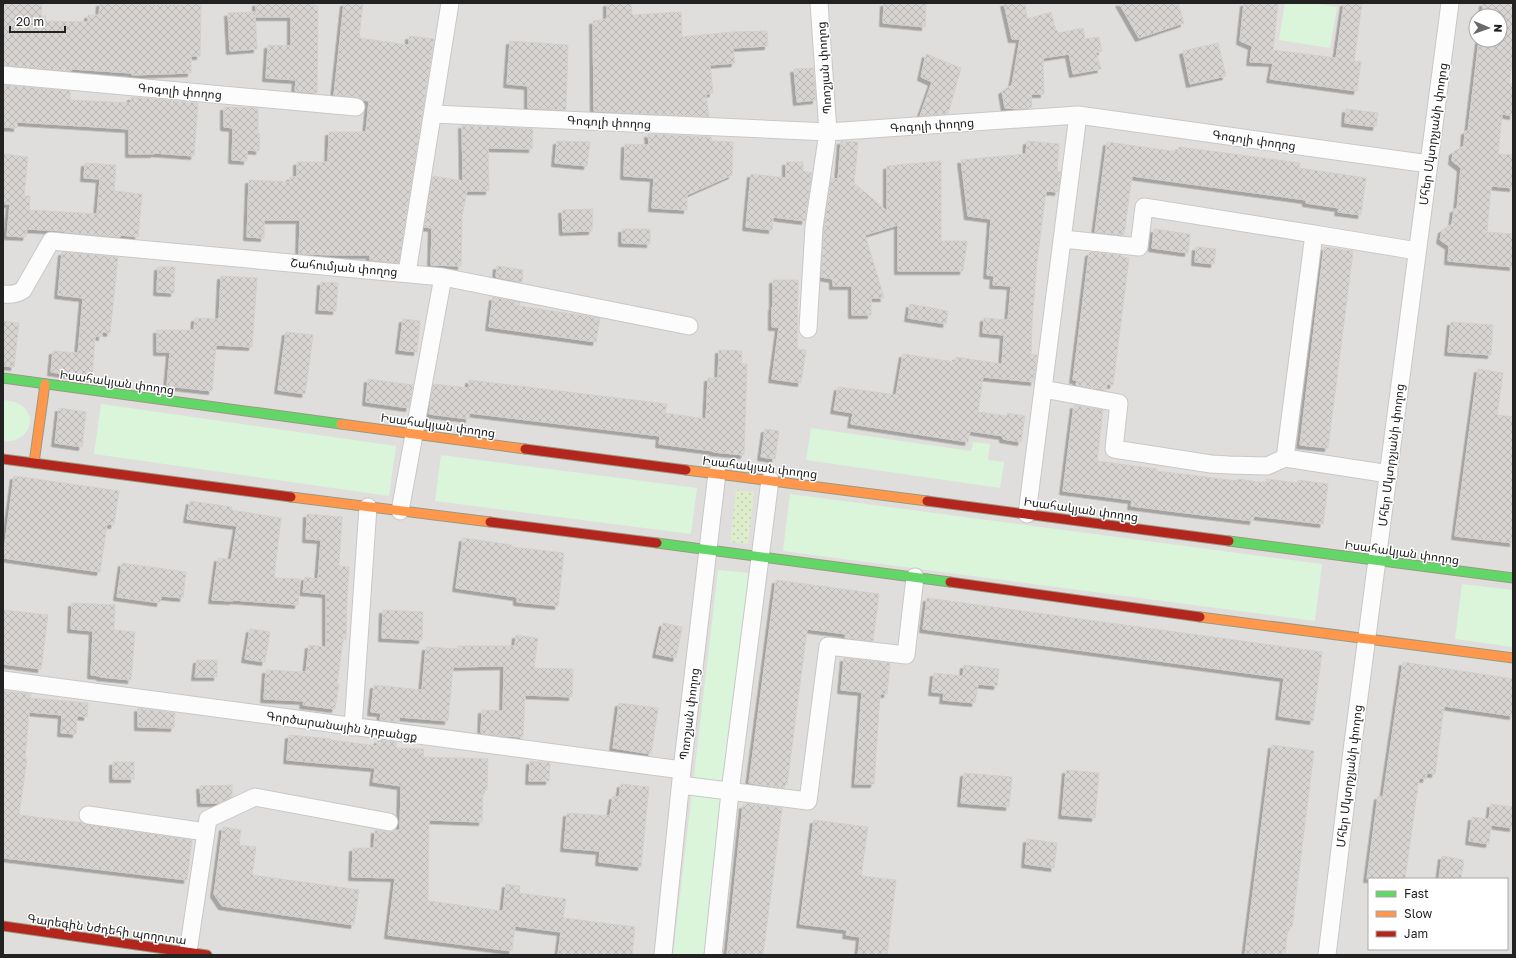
<svg xmlns="http://www.w3.org/2000/svg" width="1516" height="958" font-family="'Golos Text','Noto Sans Armenian',sans-serif">
	<style>
		.residential { fill: #dfdedc; fill-rule: evenodd }
		.grass { fill: url(#grass-dots) }
		.park { fill: #daf5da }
		.building { fill: url(#building-cross-hatch); stroke: #d3d0cc; filter: url(#shadow) }
		.lines { fill: none; stroke-linecap: round; stroke-linejoin: round }
		.street-casing { stroke: #c9c8c7; stroke-width: 19 }
		.fast-casing { stroke: #999a82; stroke-width: 11 }
		.slow-casing { stroke: #999a82; stroke-width: 11 }
		.jam-casing { stroke: #999a82; stroke-width: 11 }
		.street { stroke: #fdfcfc; stroke-width: 17 }
		.fast { stroke: #63d668; stroke-width: 9 }
		.slow { stroke: #ff974d; stroke-width: 9 }
		.jam { stroke: #b3261e; stroke-width: 9 }
		.labels { text-anchor: middle; dominant-baseline: central; stroke-width: 3; stroke-linejoin: round; paint-order: stroke }
		.street-label { font-size: 12px; fill: #222; stroke: #fff }
	</style>
	<defs>
		<pattern id="grass-dots" width="8" height="8" patternUnits="userSpaceOnUse"><rect width="8" height="8" fill="#ddeccb"/><path d="M2 2h.1M6 6h.1" fill="none" stroke="#bdcaae" stroke-width="1.8" stroke-linecap="round"/></pattern>
		<pattern id="building-cross-hatch" width="8" height="8" patternUnits="userSpaceOnUse"><rect width="8" height="8" fill="#d7d4d2"/><path d="M0 0l8 8M0 8l8-8" fill="none" stroke="#b8b6b4"/></pattern>
		<filter id="shadow"><feDropShadow dx="-3.5" dy="3.5" stdDeviation="0" flood-color="#0004"/></filter>
	</defs>
	<rect width="100%" height="100%" fill="#f0eeeb"/>
	<!-- residential -->
	<path class="residential" d="M3,3H1513V955H3ZM1476,16H1500V40H1476ZM1369,879H1507V949H1369Z"/>
	<!-- grass -->
	<path class="grass" d="M736,490L754,492L748,544L730,542Z"/>
	<!-- park -->
	<path class="park" d="M1285,3H1313L1337,7L1330,48L1279,40Z
		M3,400C9,401 16,401 21,405C40,418 27,444 3,441Z
		M101,404L396,446L389,496L94,454Z
		M811,428L971,451L973,442L990,444L988,460L1004,462L1000,488L806,460Z
		M441,455L697,488L691,534L435,501Z
		M790,494L1322,564L1315,621L783,551Z
		M718,570L749,573L705,955H673Z
		M1462,584L1513,590V647L1455,639Z"/>
	<!-- building -->
	<path class="building" d="M3,3H42L41,16H46L45,21L88,22V15H99L100,3L183,5V3H201L200,56H191V73L132,75V73L71,69V71L3,65Z
		M256,3H313V5L318,6L317,93L295,91L296,80L266,78L268,45L291,46V17H256Z
		M344,3H363L359,38L409,45V36L434,39L399,263L370,260V255H339L299,254L300,220H264V238L247,237L249,180L290,182V177H297V162H328L329,132H366L369,101L363,100L357,97L334,95Z
		M607,3H631L632,15L681,12L682,37L732,32L767,31L768,46L733,48L735,63L710,65L713,93L706,94L709,117L594,111L593,21L607,19Z
		M884,3H926L925,27L883,23Z
		M1004,3H1025L1027,19L1051,12L1056,30H1057L1058,33L1083,28L1085,39L1099,37L1102,51L1096,53L1101,69L1073,74L1069,54L1043,58L1044,94H1031L1032,107L1020,109L1005,108L1002,91L1012,85L1020,39H1012Z
		M1119,3H1178L1184,23L1139,38Z
		M1244,3H1278L1273,50L1336,58L1344,3H1362L1354,61L1361,62L1357,91L1270,79L1273,63L1250,62L1252,46L1240,41Z
		M1483,3H1513V55L1509,84H1513V116L1502,114L1498,154L1513,155V188L1491,186L1487,232L1513,234V267L1448,261L1449,246L1440,240L1442,230L1452,224L1454,209H1457L1461,168L1452,161L1453,152L1464,146L1465,131H1468L1479,40H1500V16H1482Z
		M255,12L257,49L230,51L228,13Z
		M510,41L568,45L566,110L528,108V86L507,84Z
		M1218,43L1226,76L1190,84L1183,51Z
		M926,54L961,68L948,114L920,116L932,82L921,77Z
		M813,68L816,100L797,102L794,69Z
		M3,85L70,91V100L131,103V97L198,103L194,156L154,153V154H129V129L17,122V128L3,127Z
		M224,107L258,108V134H260L259,151L247,150V161L232,160L233,128L224,127Z
		M1346,109L1378,113L1376,127L1345,123Z
		M462,125L533,129L532,149L488,148L489,191H467L462,216L461,266L431,265L432,228L424,227L433,176L463,181Z
		M648,134L711,137L712,141L733,142L732,175L687,195V210L652,208L654,178L624,176L625,144L649,145Z
		M557,141L590,142L587,166L555,163Z
		M841,141L858,142L854,183L887,211V166L941,161V241H967L963,271H898V225L865,235L884,298H871V315H852V286H833V279L821,277L824,228L831,178L838,179Z
		M1027,141L1059,144L1057,172H1061L1058,192L1046,191L1037,262L1032,322L1031,354L1037,355L1034,382L983,377L978,412L1007,416V413L1025,416L1021,442L1003,439V436L970,431L968,442L851,424L853,413L834,410L838,387L896,395L903,354L955,362L956,357L1002,364L1004,335L983,333L984,318L1008,320L1011,286L993,285L994,276L987,275L991,219L968,216L961,160L1026,154Z
		M1107,142L1178,152L1179,147L1226,153L1300,163L1299,168L1366,178L1361,215L1338,212L1339,208L1306,203V200L1132,176L1124,235L1095,232Z
		M3,154L28,157L24,196H30L29,210L97,214L100,179L84,178L85,163L116,165L114,191L142,194L138,237L121,235L120,237L64,232V231L27,229L26,237L7,236L10,204H3Z
		M786,162H803V171L812,173L805,221L773,217L772,230L746,227L751,174L786,178Z
		M593,209L592,231L563,232L562,210Z
		M622,229H650V244L622,243Z
		M1154,229L1190,234L1188,253L1152,248Z
		M1196,247L1216,249L1214,264L1195,262Z
		M1324,247L1353,251L1328,448L1300,445Z
		M62,252L118,257L110,333L102,332V337L95,336L92,378L51,372L53,351L78,353L83,298L58,295Z
		M1092,252L1121,255V257L1129,258L1113,385L1107,384L1106,390L1076,385L1077,380H1073L1089,253Z
		M497,266L523,270L522,282L496,277Z
		M158,267H175L174,293L157,292Z
		M221,276L257,278L252,347L216,345L212,391L167,386L170,352H157V330H194L195,318L219,319Z
		M773,280H798L797,349L806,350L801,383L772,379L779,327H772V307H773Z
		M321,282L338,283L336,311L319,310Z
		M493,297L520,302L519,306L600,318L596,342L489,327Z
		M910,304L948,311L946,324L908,318Z
		M403,319L420,321L417,352L399,350Z
		M3,321L19,323L14,367L3,366Z
		M1451,322L1493,325L1491,355L1448,352Z
		M286,332L313,335L305,394L278,390Z
		M719,350L742,351L741,364H747L744,455L713,452V451L659,444L660,436L469,413V419L429,414L433,384L469,388V380L667,404L665,413L706,419L708,378H718Z
		M1478,369L1503,373L1497,415L1513,417V543L1455,536Z
		M368,379L413,385L409,408L366,402Z
		M1074,405L1103,410L1097,461L1157,469V471L1238,481V479L1266,483V479L1298,483V480L1328,484L1323,524L1254,516L1253,521L1178,512L1131,506L1132,500L1063,491Z
		M59,408L86,412L82,447L55,443Z
		M765,429L779,431L775,459L761,457Z
		M14,476L119,491L114,525L107,524L100,572L3,558Z
		M190,501L232,507L231,510L281,518L274,578L300,579L298,605L233,600V601L212,600L218,558L231,560L237,526L187,519Z
		M307,514L342,517L339,566L349,567L347,600L346,639H343L337,684H339L335,709L303,705L304,701L264,699L266,670L306,672L309,645L326,647V594L303,592L305,577L318,579L321,540L306,539Z
		M463,538L512,545V547L564,553L558,606L517,602V597L456,588Z
		M122,563L186,572L183,598L161,596L160,603L117,597Z
		M776,580L879,594L873,641L845,638L846,634L807,629L787,785H785L784,788L749,783Z
		M927,598L1322,652L1313,721L1279,716L1284,678L923,629Z
		M72,603L115,605L114,630L135,632L131,680L100,677V676L91,675L93,631L71,629Z
		M3,610L48,615L41,669L3,664Z
		M383,610L423,612L422,640L382,638Z
		M663,623L682,627L676,658L656,654Z
		M250,629L270,632L265,662L245,659Z
		M516,635L538,638L534,668L573,669L572,697L525,695L523,737L502,736L481,733L482,710L503,711L504,666L453,667L448,721L399,717V722L380,720L381,713L371,712L374,685L422,690L426,647L458,649V646H515Z
		M844,658L890,663L887,694H880L874,784H855L862,692L841,690Z
		M197,660H217V677H195Z
		M1403,662L1513,679V716L1444,706L1435,774L1427,773L1426,779L1419,778L1405,879H1367L1378,796L1383,797Z
		M964,665L999,669L997,686L978,684L975,703L943,700L944,693L932,692L934,673L963,676Z
		M3,691L31,694L30,698L88,703L87,717L77,716L76,734L61,733L62,715L29,712L25,759H27L19,815L83,823L192,840L187,880L4,858L5,852H3Z
		M619,703L658,708L651,754L613,748Z
		M138,708L175,713L174,728L138,727Z
		M289,735L331,739V740L377,746L378,740L396,742V748L424,749L423,757L488,759L487,790H483L482,822L429,820L428,901L503,911L506,884L520,886L519,893L566,899L563,918L635,927L632,955H558L561,932L515,926L512,951L388,935L395,878L352,877L353,848H374L375,830L388,832L400,830L401,786L373,782L375,768L287,760Z
		M1272,745L1314,751L1292,927H1288L1285,955H1245Z
		M530,761L550,763L549,781H529Z
		M113,762H134V779H113Z
		M1066,770L1099,773L1095,818L1062,815Z
		M964,773L1012,777L1009,807L961,803Z
		M621,784L649,787L641,867L599,862L600,851L564,848L567,813L610,816L613,796L619,797Z
		M232,785V797L219,803H201L200,786Z
		M746,803L782,808L763,955H727L743,805L746,806Z
		M1491,804L1513,807V828L1491,825L1489,844L1469,841L1472,817L1489,819Z
		M814,820L868,827L861,876L896,880L887,955H858L860,937L846,935L847,930L800,924Z
		M223,827L241,830L239,845L256,847L252,875L359,890L354,925L222,906L214,894Z
		M1027,839L1057,843L1054,868L1025,864Z
		M1442,856L1464,860L1461,879H1439Z"/>
	<g class="lines">
		<!-- street casing -->
		<g class="street-casing">
			<path id="street" d="M3,75L356,107
				M433,114L828,132L1078,115L1429,164
				M1063,239L1139,247L1144,207L1314,234
				M407,273L450,3
				M3,294C11,295 17,294 23,290L51,241L443,277L689,326
				M808,329L814,227L828,132L819,3
				M1043,389L1119,403L1114,449L1211,464L1229,465L1267,466L1285,458
				M1389,474L1285,458L1314,234L1417,251
				M400,511L443,277
				M1027,514L1078,115
				M3,680L682,770
				M353,727L368,507
				M681,785L808,801L828,646L906,655L915,577
				M88,815L206,832
				M188,952L208,819L255,797L389,822
				M663,955L682,770L717,473
				M713,955L730,792L770,480
				M1327,955L1353,743L1450,3"/>
		</g>
		<!-- fast casing -->
		<g class="fast-casing">
			<path id="fast" d="M3,378L341,424
				M1229,541L1513,578
				M657,543L950,582"/>
		</g>
		<!-- slow casing -->
		<g class="slow-casing">
			<path id="slow" d="M341,424L525,449
				M34,463L45,384
				M686,470L927,501
				M291,497L490,522
				M1200,617L1513,658"/>
		</g>
		<!-- jam casing -->
		<g class="jam-casing">
			<path id="jam" d="M525,449L686,470
				M3,459L291,497
				M927,501L1229,541
				M490,522L657,543
				M950,582L1200,617
				M3,926L207,955"/>
		</g>
		<!-- street -->
		<use href="#street" class="street"/>
		<!-- fast -->
		<use href="#fast" class="fast"/>
		<!-- slow -->
		<use href="#slow" class="slow"/>
		<!-- jam -->
		<use href="#jam" class="jam"/>
	</g>
	<g class="labels">
		<!-- street labels -->
		<g class="street-label">
			<text transform="translate(824 68) rotate(-94)">Պռոշյան փողոց</text>
			<text transform="translate(180 91) rotate(5)">Գոգոլի փողոց</text>
			<text transform="translate(609 122) rotate(3)">Գոգոլի փողոց</text>
			<text transform="translate(932 125) rotate(-4)">Գոգոլի փողոց</text>
			<text transform="translate(1433 134) rotate(-82)">Մհեր Մկտրչյանի փողոց</text>
			<text transform="translate(1254 140) rotate(8)">Գոգոլի փողոց</text>
			<text transform="translate(344 267) rotate(5)">Շահումյան փողոց</text>
			<text transform="translate(117 382) rotate(8)">Իսահակյան փողոց</text>
			<text transform="translate(438 425) rotate(8)">Իսահակյան փողոց</text>
			<text transform="translate(1391 455) rotate(-83)">Մհեր Մկտրչյանի փողոց</text>
			<text transform="translate(760 467) rotate(7)">Իսահակյան փողոց</text>
			<text transform="translate(1081 509) rotate(8)">Իսահակյան փողոց</text>
			<text transform="translate(1402 552) rotate(8)">Իսահակյան փողոց</text>
			<text transform="translate(689 714) rotate(-83)">Պռոշյան փողոց</text>
			<text transform="translate(342 726) rotate(8)">Գործարանային նրբանցք</text>
			<text transform="translate(1349 776) rotate(-83)">Մհեր Մկտրչյանի փողոց</text>
			<text transform="translate(107 929) rotate(8)">Գարեգին Նժդեհի պողոտա</text>
		</g>
	</g>
	<!-- border -->
	<rect width="1516" height="958" fill="none" stroke="#222222" stroke-width="8"/>
	<!-- legend -->
	<rect x="1368" y="878" width="140" height="72" fill="#ffffff" stroke="#a7a7a7"/>
	<rect x="1376" y="891" width="20" height="6" fill="#63d668" stroke="#a7a7a7"/>
	<text x="1404" y="898" font-size="12" fill="#222222">Fast</text>
	<rect x="1376" y="911" width="20" height="6" fill="#ff974d" stroke="#a7a7a7"/>
	<text x="1404" y="918" font-size="12" fill="#222222">Slow</text>
	<rect x="1376" y="931" width="20" height="6" fill="#b3261e" stroke="#a7a7a7"/>
	<text x="1404" y="938" font-size="12" fill="#222222">Jam</text>
	<!-- north arrow -->
	<g transform="translate(1488 28) rotate(92)"><circle r="19" fill="#ffffff" stroke="#a7a7a7"/>
	<path d="M0-3L7 15L0 10L-7 15Z" fill="#6a6968"/>
	<text y="-6" font-size="11" font-weight="bold" text-anchor="middle" fill="#222222">N</text>
	</g>
	<!-- scale -->
	<path d="M10 26v6h55v-6" fill="none" stroke="#222222" stroke-width="2"/>
	<text x="16" y="26" font-size="12" fill="#222222" stroke="#ffffff" stroke-width="3" paint-order="stroke">20 m</text>
</svg>
